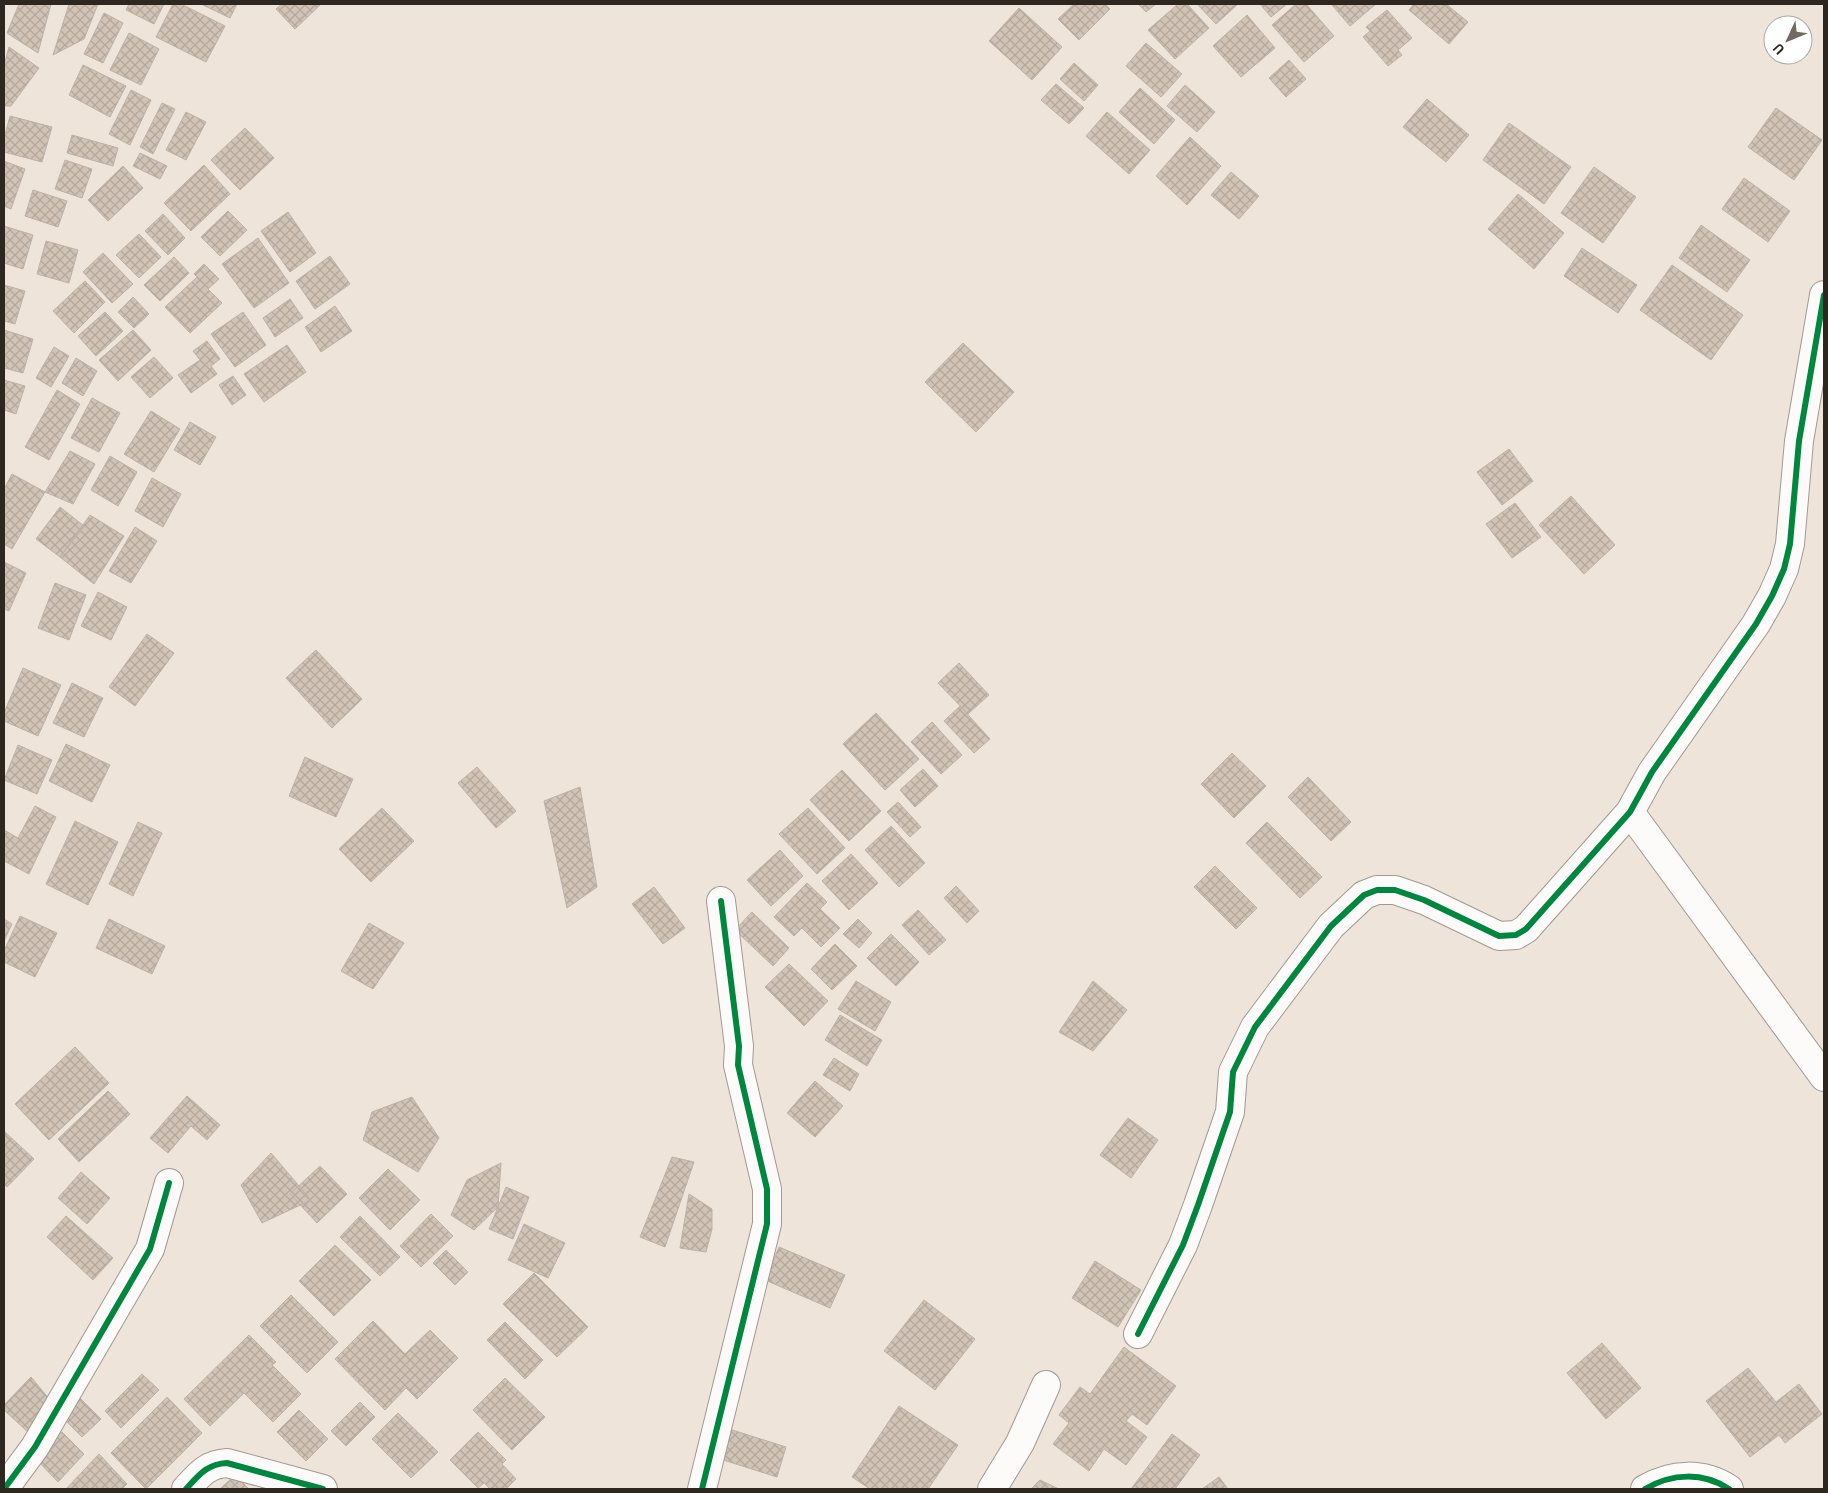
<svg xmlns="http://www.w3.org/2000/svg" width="1828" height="1493" font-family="'PT Sans',sans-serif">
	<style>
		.building { fill: url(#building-cross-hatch); stroke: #bbb2ab }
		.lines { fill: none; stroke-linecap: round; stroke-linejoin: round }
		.minor-casing { stroke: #a19992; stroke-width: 30 }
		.minor { stroke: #fdfbf9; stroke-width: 28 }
		.cycleway-casing { stroke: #fff; stroke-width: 9 }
		.cycleway { stroke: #00873e; stroke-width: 6 }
	</style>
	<defs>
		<pattern id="building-cross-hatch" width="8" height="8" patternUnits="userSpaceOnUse" patternTransform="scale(1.25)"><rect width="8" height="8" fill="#d1c3b6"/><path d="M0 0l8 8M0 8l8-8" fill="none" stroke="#b4a89c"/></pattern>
	</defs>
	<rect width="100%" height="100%" fill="#efe4da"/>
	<!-- building -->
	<path class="building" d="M19,4H51L38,53L7,33Z
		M69,4H98L84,39L53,55Z
		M129,4H164L154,24L126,10Z
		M173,4H181L225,26L206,62L156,37Z
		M201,4H237L230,18Z
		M282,4H321L295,29L276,9Z
		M1074,4H1105L1110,9L1079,40L1058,19Z
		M1138,4H1156L1146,12Z
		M1178,4H1187L1209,28L1175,59L1148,30Z
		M1197,4H1238L1216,24Z
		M1260,4H1287L1271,17Z
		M1296,4H1306L1334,36L1304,62L1272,25Z
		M1334,4H1376L1350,26L1332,5Z
		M1414,4H1446L1468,22L1449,44L1409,10Z
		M1019,8L1062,47L1032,80L989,41Z
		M1387,10L1412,38L1398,50L1402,55L1388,66L1363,37L1370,31L1366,27Z
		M104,13L123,23L103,63L84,54Z
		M1247,15L1275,48L1241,77L1213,46Z
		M129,33L159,49L141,85L110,70Z
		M1146,43L1182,74L1161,97L1126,66Z
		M9,47L39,68L11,106H4V65Z
		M1289,60L1306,79L1286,97L1269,78Z
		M1074,63L1098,85L1084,101L1060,79Z
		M83,65L126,86L110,117L69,95Z
		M1056,84L1084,108L1069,124L1041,100Z
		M1185,85L1215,112L1197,132L1167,106Z
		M1140,88L1175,120L1154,144L1119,112Z
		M131,90L151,100L130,145L109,134Z
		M1427,99L1469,135L1446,162L1403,127Z
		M162,103L175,109L153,154L140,147Z
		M1776,108L1822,140L1794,180L1748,147Z
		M186,112L206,122L186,160L166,150Z
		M1107,112L1150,150L1129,174L1086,136Z
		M10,116L52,127L42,162L4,152V139Z
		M1509,123L1571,167L1544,204L1483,160Z
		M245,128L274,158L240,190L211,160Z
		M72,135L118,148L113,166L67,153Z
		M1190,137L1221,166L1187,205L1156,176Z
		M140,153L167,166L160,179L133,166Z
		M65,160L92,169L82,198L55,189Z
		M4,161L25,169L11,209L4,206Z
		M204,165L230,194L191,231L164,203Z
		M123,166L143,188L108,221L88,200Z
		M1594,167L1636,197L1603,243L1561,213Z
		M1231,172L1259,196L1239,219L1211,195Z
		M1744,178L1790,211L1768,242L1722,209Z
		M33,190L67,201L58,227L25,216Z
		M1518,194L1564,233L1534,269L1488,229Z
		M228,211L247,230L220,256L201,237Z
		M288,212L316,253L290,272L261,231Z
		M163,214L185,238L168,255L145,231Z
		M1701,225L1750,260L1727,292L1679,258Z
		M4,226L33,235L23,269L4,263Z
		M139,234L161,257L139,278L116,255Z
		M258,238L289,283L254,308L222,264Z
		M46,241L78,250L69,283L37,274Z
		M1582,248L1637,285L1618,313L1564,276Z
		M103,253L133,284L112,303L83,272Z
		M330,256L350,284L315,309L296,281Z
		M174,257L189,273L160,301L144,285Z
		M204,264L219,279L208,289L222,303L190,333L165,307L197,277L194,274Z
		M1672,265L1743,315L1711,360L1640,310Z
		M85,281L105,302L74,333L53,311Z
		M4,285L25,291L15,324L4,321Z
		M133,297L149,314L134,328L118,312Z
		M290,299L303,318L275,337L263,318Z
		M335,306L352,331L321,352L305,327Z
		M105,312L123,331L96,356L78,336Z
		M243,312L266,345L235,367L211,334Z
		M4,330L33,339L23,373L4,368Z
		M133,330L151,350L118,381L99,360Z
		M207,341L220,359L211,366L217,374L191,393L178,375L200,360L193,351Z
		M963,343L1014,392L976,432L925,382Z
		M287,345L306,372L264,402L244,374Z
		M54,347L69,356L51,387L36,378Z
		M154,357L173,378L150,398L131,377Z
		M76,358L97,371L83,396L62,383Z
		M233,376L246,395L232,405L219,385Z
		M4,380L25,386L16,414L4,410Z
		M57,390L80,404L49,460L25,447Z
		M92,398L120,413L99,452L71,438Z
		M151,411L180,429L154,472L124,454Z
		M190,422L216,437L200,465L174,450Z
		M1509,449L1533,481L1502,505L1477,472Z
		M70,451L95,464L73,504L45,492Z
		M110,456L137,472L118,506L91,490Z
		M12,474L45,492L12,549L4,544V489Z
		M152,478L181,494L163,527L135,511Z
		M1571,496L1615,545L1584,574L1539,525Z
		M1515,503L1541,537L1512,558L1486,524Z
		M60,507L84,526L60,557L36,539Z
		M90,515L124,536L94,584L60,557Z
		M135,527L157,541L131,583L109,571Z
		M4,562L26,573L9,611L4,609Z
		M55,583L86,595L69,640L38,628Z
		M98,592L127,607L111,640L81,626Z
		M147,634L174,653L135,706L109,687Z
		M316,650L362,699L332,728L286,678Z
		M959,663L989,695L968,714L938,683Z
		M23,668L61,685L38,736L4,721V713Z
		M72,683L103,698L84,737L53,723Z
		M960,706L990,739L974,753L944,721Z
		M876,713L919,759L885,790L843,744Z
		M932,722L962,755L941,774L911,742Z
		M66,744L110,765L92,802L49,781Z
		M18,745L52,760L37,794L4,780Z
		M1232,753L1266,786L1234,818L1201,784Z
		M305,757L353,779L336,817L289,796Z
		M477,767L516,811L496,828L458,783Z
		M923,769L938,786L915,807L900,790Z
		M842,770L881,811L849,841L810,800Z
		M1308,777L1351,822L1331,841L1288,797Z
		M580,787L597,887L567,908L544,801Z
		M898,802L921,827L910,837L887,812Z
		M35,806L56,817L29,874L4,861V830L18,838Z
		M382,808L414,841L371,882L339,849Z
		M808,808L845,848L817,874L779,834Z
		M75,821L118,842L88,905L46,884Z
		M138,822L162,833L133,896L109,884Z
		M1267,822L1322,877L1300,898L1246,843Z
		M891,826L925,863L899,887L865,850Z
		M780,850L803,876L771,906L747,880Z
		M851,854L878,883L849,910L822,881Z
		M1215,866L1257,908L1236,929L1194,887Z
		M807,883L827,902L820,909L840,928L821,947L802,928L794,936L774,917Z
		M956,886L979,911L967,923L944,898Z
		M654,887L685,928L663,944L632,904Z
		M918,910L946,940L929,955L902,925Z
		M752,912L789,948L773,966L735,930Z
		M20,916L57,933L35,977L4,962V951Z
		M4,919L12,924L4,941Z
		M109,919L165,946L152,974L96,948Z
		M858,919L872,933L859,948L843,934Z
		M369,923L404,943L373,989L341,971Z
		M891,934L919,962L896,986L867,958Z
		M835,944L857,966L832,990L811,969Z
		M789,964L828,1001L804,1026L765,987Z
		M856,981L891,1002L875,1031L838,1009Z
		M1093,981L1127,1010L1093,1051L1059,1032Z
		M840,1015L882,1040L867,1066L825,1040Z
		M75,1047L109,1083L49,1140L15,1104Z
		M834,1058L859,1074L850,1091L823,1075Z
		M815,1081L843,1106L815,1137L787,1113Z
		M108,1091L130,1114L79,1162L58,1139Z
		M187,1096L220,1125L207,1140L191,1126L168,1153L150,1138Z
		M412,1097L439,1138L418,1172L363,1140L372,1112Z
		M1128,1118L1158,1140L1131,1178L1100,1155Z
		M4,1131L34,1159L7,1187L4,1184Z
		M271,1153L311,1200L262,1223L241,1185Z
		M672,1157L694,1162L665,1247L640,1237Z
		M501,1163L498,1207L474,1230L451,1215L467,1180Z
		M320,1166L347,1194L317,1223L290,1194Z
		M388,1169L420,1200L390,1230L359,1198Z
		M81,1172L110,1198L87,1224L58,1198Z
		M506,1187L529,1197L513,1239L489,1229Z
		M689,1194L712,1209V1229L706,1252L680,1248Z
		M431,1214L453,1236L421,1267L400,1246Z
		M66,1216L113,1258L93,1280L47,1237Z
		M360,1216L400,1257L380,1276L340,1237Z
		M524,1224L565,1243L548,1278L508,1260Z
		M335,1245L371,1280L334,1316L299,1281Z
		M779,1247L845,1275L830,1308L765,1280Z
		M446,1250L468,1272L455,1285L433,1263Z
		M1095,1261L1141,1290L1118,1327L1072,1298Z
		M534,1273L588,1327L557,1357L503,1304Z
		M291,1295L338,1342L307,1373L260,1326Z
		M924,1300L975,1339L935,1390L884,1351Z
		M373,1321L405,1354L430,1330L458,1358L417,1399L406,1388L385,1410L335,1359Z
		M505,1322L543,1360L525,1379L487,1340Z
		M249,1335L276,1362L272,1365L301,1394L273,1422L244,1393L210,1426L184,1399Z
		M1602,1343L1641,1388L1606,1419L1567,1373Z
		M1124,1347L1176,1386L1147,1425L1132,1414L1126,1421L1147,1437L1126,1465L1104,1449L1089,1471L1053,1444L1069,1423L1059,1415L1080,1387L1090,1394Z
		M1748,1368L1776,1402L1799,1384L1822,1414L1785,1443L1779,1435L1750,1457L1706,1401Z
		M142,1374L159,1390L121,1428L105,1411Z
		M31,1377L51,1401L29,1433L4,1410V1405Z
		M505,1378L545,1417L512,1450L473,1410Z
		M75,1393L101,1419L82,1437L56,1411Z
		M167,1397L202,1433L146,1489L111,1453Z
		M360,1402L375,1417L346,1446L331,1431Z
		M899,1406L958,1445L928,1489H870L852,1477Z
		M299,1410L328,1439L306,1461L277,1432Z
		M398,1413L438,1452L411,1478L372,1439Z
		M726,1428L786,1447L777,1477L717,1458Z
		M62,1432L84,1454L58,1482L36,1459Z
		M478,1432L506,1460L502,1464L516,1479L506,1489H490L484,1483L478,1488L450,1460Z
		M1172,1434L1200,1455L1175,1489H1131Z
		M99,1454L127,1484L122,1489H66Z
		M235,1475L249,1489H220Z
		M1219,1477L1228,1489H1202Z
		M1040,1480L1059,1489H1031Z"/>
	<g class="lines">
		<!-- minor casing -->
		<g class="minor-casing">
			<path id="minor" d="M1630,812L1824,1077
				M1138,1334L1183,1245L1198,1205L1230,1112L1233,1072L1255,1027L1331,926L1364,895L1377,890H1395L1424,900L1499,936L1516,935L1526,929L1630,812L1652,772L1756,624L1772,596L1784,569L1790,544L1799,441L1824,295
				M4,1489L35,1447L150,1249L169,1183
				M186,1489C199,1475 207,1464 227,1463L323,1489
				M702,1489L767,1224V1189L738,1065L739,1046L721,901
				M992,1489L1020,1443L1046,1385
				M1645,1489C1672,1473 1703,1472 1729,1489"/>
		</g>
		<!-- minor -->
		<use href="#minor" class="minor"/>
		<!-- cycleway casing -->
		<g class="cycleway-casing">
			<path id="cycleway" d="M1138,1334L1183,1245L1198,1205L1230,1112L1233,1072L1255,1027L1331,926L1364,895L1377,890H1395L1424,900L1499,936L1516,935L1526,929L1630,812L1652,772L1756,624L1772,596L1784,569L1790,544L1799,441L1824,295
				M4,1489L35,1447L150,1249L169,1183
				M186,1489C199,1475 207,1464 227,1463L323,1489
				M702,1489L767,1224V1189L738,1065L739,1046L721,901
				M1645,1489C1672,1473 1703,1472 1729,1489"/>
		</g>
		<!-- cycleway -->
		<use href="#cycleway" class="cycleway"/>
	</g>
	<!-- border -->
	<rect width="1828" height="1493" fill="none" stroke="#2e2720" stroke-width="10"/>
	<!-- north arrow -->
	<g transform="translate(1788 40) rotate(226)"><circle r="24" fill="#ffffff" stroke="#aba9a6"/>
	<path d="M0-4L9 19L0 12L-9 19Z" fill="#726961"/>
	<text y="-8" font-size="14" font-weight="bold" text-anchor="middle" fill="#2e2720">U</text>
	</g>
</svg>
